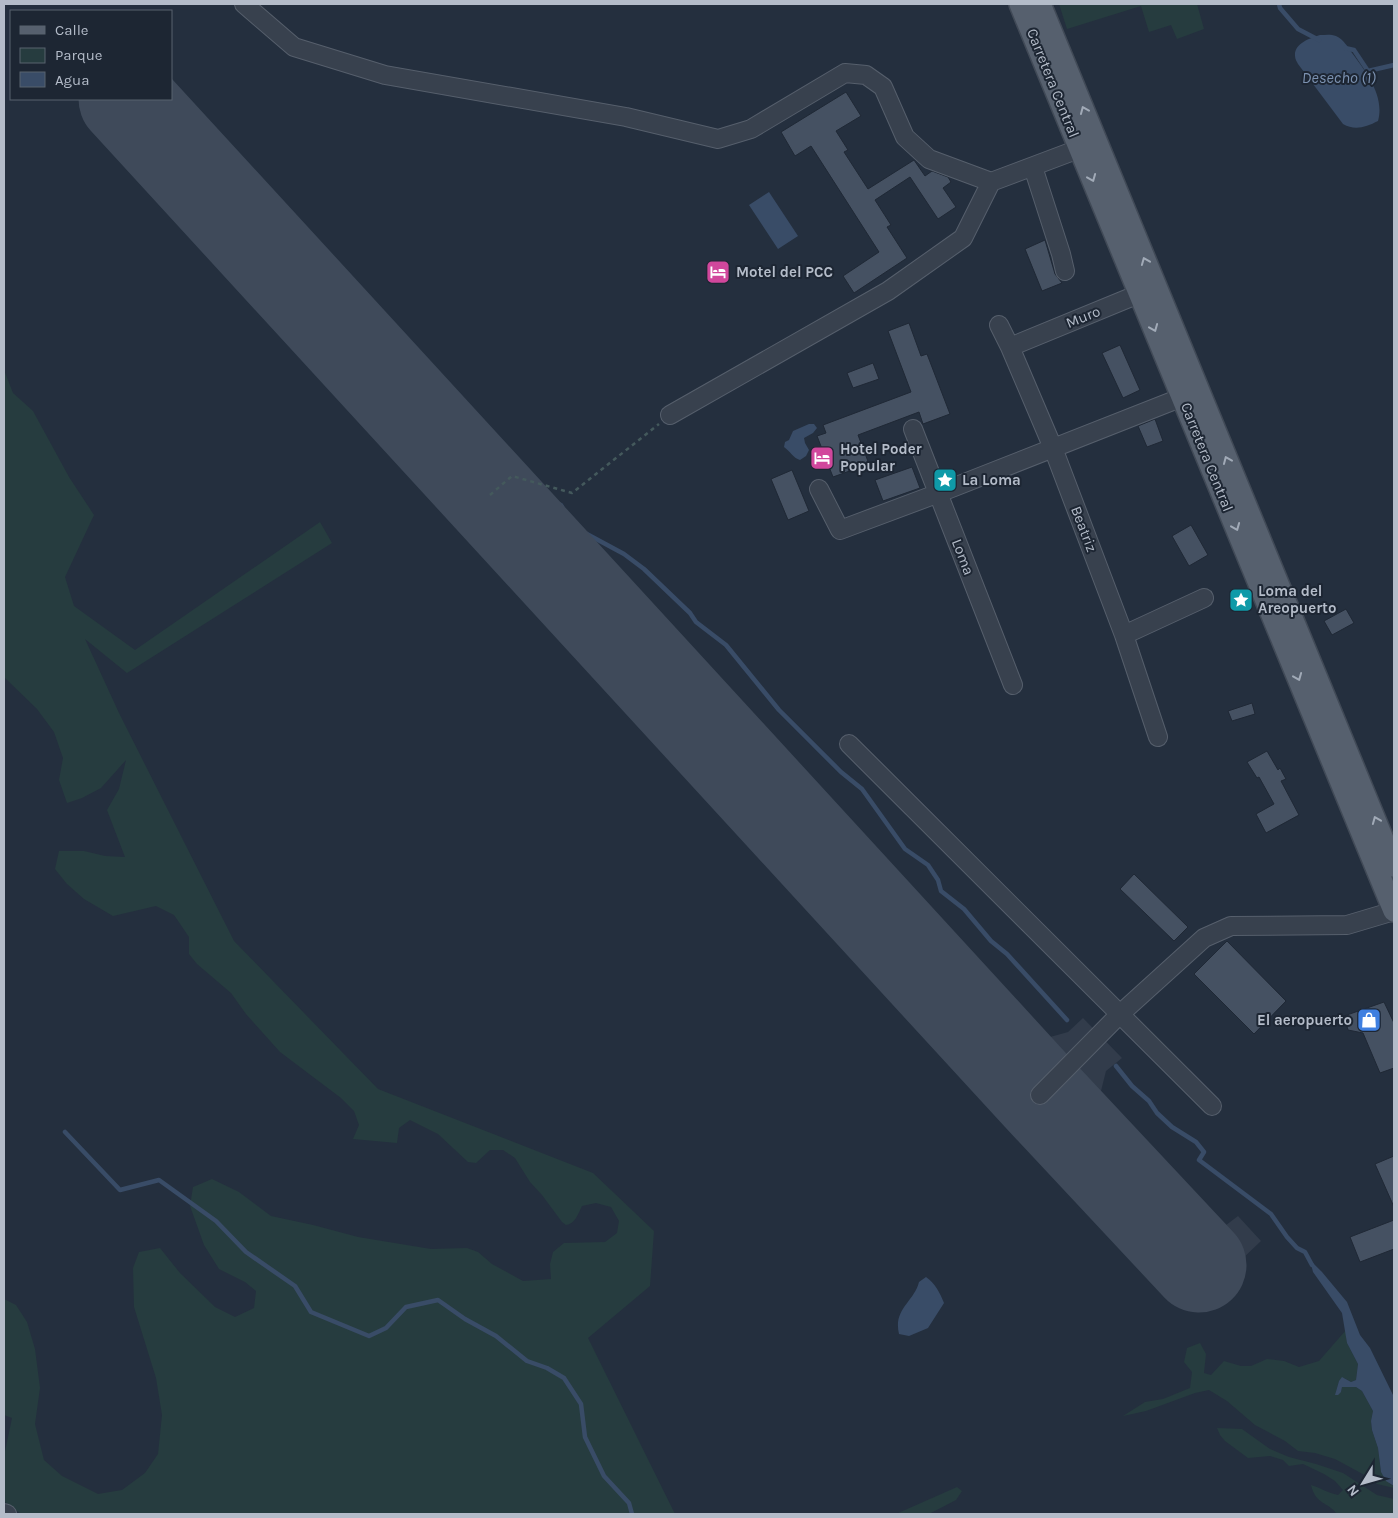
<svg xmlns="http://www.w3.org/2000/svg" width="1398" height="1518" font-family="Karla,sans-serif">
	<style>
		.airport { fill: #323c4b }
		.green { fill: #263c3f }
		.water { fill: #394c67 }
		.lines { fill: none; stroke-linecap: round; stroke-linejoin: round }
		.stream { stroke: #394c67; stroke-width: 4.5 }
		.runway { stroke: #3f4a5a; stroke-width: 95 }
		.building { fill: #455162; stroke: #1f2835 }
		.minor-casing { stroke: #565f6c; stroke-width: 20 }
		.major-casing { stroke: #414a57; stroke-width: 24 }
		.path { stroke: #44595c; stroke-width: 2.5; stroke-dasharray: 4 4; stroke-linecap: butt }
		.minor { stroke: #38414e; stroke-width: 18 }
		.major { stroke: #56606e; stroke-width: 21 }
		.oneway { stroke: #a1aab7 }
		.labels { text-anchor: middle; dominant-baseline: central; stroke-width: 4; stroke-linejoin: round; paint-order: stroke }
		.street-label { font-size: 15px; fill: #b4bcc9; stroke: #1d2633 }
		.poi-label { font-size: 15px; font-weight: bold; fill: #b4bcc9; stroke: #1d2633; text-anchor: start }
		.water-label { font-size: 16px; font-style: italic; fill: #7c92b1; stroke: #1d2633 }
	</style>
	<rect width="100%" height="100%" fill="#242f3e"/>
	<!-- airport -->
	<path class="airport" d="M83,99H162L1036,1041L1068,1032L1083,1018L1122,1058L1106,1071L1098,1103L1213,1235L1238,1216L1261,1241L1199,1300L1171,1269L1175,1265Z"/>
	<!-- green -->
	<path class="green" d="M1059,4H1197L1204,29L1177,39L1171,25L1149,32L1141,6L1067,29Z
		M4,370L13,393L33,411L69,477L94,515L65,577L74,606L135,650L320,522L332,543L127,673L85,639L119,713L234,941L378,1089L593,1173L654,1231L650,1286L588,1338L675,1514H21L4,1501V1456L12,1418L4,1415V1299L16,1305L27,1322L35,1349L40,1388L35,1424L44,1460L62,1476L98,1494L122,1490L145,1473L158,1454L162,1415L156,1378L134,1307L133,1268L139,1252L160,1248L180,1273L215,1307L235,1317L254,1308L256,1291L245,1282L219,1269L204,1245L190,1206L193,1187L212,1179L239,1192L271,1216L313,1225L358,1237L431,1249L467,1248L478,1252L492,1264L523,1281L551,1279L550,1264L553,1252L564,1243L605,1242L617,1233L619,1221L611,1207L596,1203L582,1206C578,1214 575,1224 566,1225L562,1222L542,1195L530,1182L515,1158L503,1150H490L476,1163L468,1162L438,1134L410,1120L399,1128L397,1143L353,1139L359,1125L354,1111L341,1098L280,1052L246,1014L231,993L197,964L189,954V937L174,915L156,906L113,916L84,899L67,884L55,869L59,851H84L105,856L125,857L107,810L119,789L126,760L101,788L82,798L67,803L59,780L63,758L54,732L37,709L4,677Z
		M1346,1330L1347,1343L1358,1364L1356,1380L1351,1382L1344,1378L1339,1381L1336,1392H1341L1342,1387H1356L1362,1391L1373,1411L1371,1421L1372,1430L1378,1448L1381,1472L1390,1484L1394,1486V1488L1377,1484L1370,1478L1335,1459L1315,1453L1298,1451L1285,1441L1255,1425L1227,1401L1209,1390L1195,1393L1146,1411L1123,1416L1145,1402L1163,1399L1190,1388L1192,1372L1184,1362L1187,1348L1200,1343L1206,1354L1204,1373L1211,1375L1224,1361L1241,1366H1251L1267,1359L1284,1361L1299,1367L1319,1361Z
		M1217,1428L1242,1429L1270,1449L1289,1457L1316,1464L1343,1473L1377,1495L1394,1499V1514H1337C1327,1501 1316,1505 1311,1485C1321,1488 1328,1493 1338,1495L1343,1490L1335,1481L1324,1474L1303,1464L1289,1466L1283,1460L1270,1456L1248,1458L1225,1441L1220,1435Z
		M957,1487L962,1491L956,1500L929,1514H896Z"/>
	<!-- water -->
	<path class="water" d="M1320,35C1325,35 1331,34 1336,36C1344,40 1347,46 1352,53C1366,72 1385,96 1378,121C1366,127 1355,131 1343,124L1298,64C1297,62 1295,59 1295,56C1294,43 1311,38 1320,35Z
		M769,192L798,236L778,249L749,205Z
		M809,424H814L817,428L813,433L804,438L805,443L809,450L806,456L800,460C793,458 790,451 784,447L785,442L789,440L793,431Z
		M1310,1260L1322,1272L1347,1302L1360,1335L1370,1348L1394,1397V1486L1386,1481L1381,1472L1378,1448L1372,1430L1371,1421L1373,1411L1362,1391L1356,1387H1342L1341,1392L1338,1395H1335L1339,1381L1342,1377L1351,1382L1356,1380L1358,1364L1347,1343L1342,1313L1313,1272Z
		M926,1277C935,1283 940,1293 944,1303L928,1328L909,1336L899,1334C893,1309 914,1302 919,1282Z"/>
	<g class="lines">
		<!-- stream -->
		<path class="stream" d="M1279,4L1280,8L1298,29L1319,40
			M1345,48L1354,50L1368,71L1394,65
			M537,492L550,500L561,505L572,526L624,554L644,569L690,613L696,622L726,645L779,710L841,772L862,789L905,849L928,865L938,880L941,891L964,909L991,941L1007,954L1067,1020
			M1116,1066L1132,1086L1149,1101L1157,1113L1172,1127L1196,1142L1204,1152L1199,1160L1271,1214L1287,1237L1297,1248L1305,1252L1312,1265
			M65,1132L120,1190L159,1180L216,1221L246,1252L295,1286L311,1312L369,1336L386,1328L406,1307L438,1300L465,1319L496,1336L527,1361L547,1368L564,1378L581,1404L585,1437L604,1476L629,1503L632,1514"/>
		<!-- runway -->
		<path class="runway" d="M126,99L1040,1095L1199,1265"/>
	</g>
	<!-- building -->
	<path class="building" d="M846,92L861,116L836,131L848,150L844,152L868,189L914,160L925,176L932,171L948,177L951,182L943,188L956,207L938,219L910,177L875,200L891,225L887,227L907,258L854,293L843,276L879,252L811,146L795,156L781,132Z
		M1045,240L1055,274L1062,283L1042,291L1025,249Z
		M909,323L921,356L927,354L950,414L923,424L919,412L858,435L869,464L833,477L817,436L826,433L823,425L911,392L888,331Z
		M1120,345L1140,390L1123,398L1102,353Z
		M873,363L879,379L853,388L847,373Z
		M1155,419L1163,441L1147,447L1138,426Z
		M912,467L920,488L883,501L875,480Z
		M792,470L809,511L788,520L771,479Z
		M1191,525L1208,555L1189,566L1172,536Z
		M1346,609L1354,623L1332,635L1324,621Z
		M1252,703L1255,714L1232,721L1228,711Z
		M1267,751L1278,770L1280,768L1286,779L1281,781L1299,815L1266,833L1256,814L1274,804L1259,777L1257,778L1247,762Z
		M1134,874L1188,927L1174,941L1120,889Z
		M1227,941L1286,1001L1254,1034L1194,974Z
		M1384,1002L1394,1023V1068L1380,1073L1363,1033L1348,1030L1344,1016Z
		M1394,1156V1207L1375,1164Z
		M1394,1220V1249L1360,1262L1350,1237Z"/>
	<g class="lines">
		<!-- minor casing -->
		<g class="minor-casing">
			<path id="minor" d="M244,4L294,47L385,75L626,117L718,139L751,129L845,73L866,75L883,87L905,137L929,159L991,182L1092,144
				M1033,167L1061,254L1065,271
				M999,325L1010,347L1053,448L1124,635L1158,737
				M1010,347L1151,289
				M670,415L888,291L963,238L991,182
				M913,429L1013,685
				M819,489L840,530L939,493L1193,393
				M1124,635L1204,598
				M849,744L1212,1106
				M1040,1095L1119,1015L1204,938L1231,926L1347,925L1394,911
				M4,1513L7,1514"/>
		</g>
		<!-- major casing -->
		<g class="major-casing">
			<path id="major" d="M1020,4L1394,911
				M1040,4L1394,866"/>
		</g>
		<!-- path -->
		<path class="path" d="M490,495L512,476L572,493L659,424"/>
		<!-- minor -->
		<use href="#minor" class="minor"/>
		<!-- major -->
		<use href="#major" class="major"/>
	</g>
	<!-- one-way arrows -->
	<defs><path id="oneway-chevron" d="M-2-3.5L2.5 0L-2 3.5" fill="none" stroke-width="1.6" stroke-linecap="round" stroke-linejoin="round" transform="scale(1.25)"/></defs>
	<g class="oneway">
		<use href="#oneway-chevron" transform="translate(1084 110) rotate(-113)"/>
		<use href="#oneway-chevron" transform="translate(1092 178) rotate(68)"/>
		<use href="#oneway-chevron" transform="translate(1145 261) rotate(-112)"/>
		<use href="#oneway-chevron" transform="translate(1154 328) rotate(68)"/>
		<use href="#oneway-chevron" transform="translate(1227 460) rotate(-113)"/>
		<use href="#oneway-chevron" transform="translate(1236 527) rotate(68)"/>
		<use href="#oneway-chevron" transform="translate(1298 677) rotate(68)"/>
		<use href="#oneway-chevron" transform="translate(1376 820) rotate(-112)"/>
	</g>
	<!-- icons -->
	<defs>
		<g id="hotel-square" transform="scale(1.25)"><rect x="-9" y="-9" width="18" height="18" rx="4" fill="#d1479c" stroke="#1d2633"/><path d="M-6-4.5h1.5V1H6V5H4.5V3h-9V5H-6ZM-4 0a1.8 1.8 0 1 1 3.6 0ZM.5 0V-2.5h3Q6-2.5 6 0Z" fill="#fff"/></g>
		<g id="sight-square" transform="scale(1.25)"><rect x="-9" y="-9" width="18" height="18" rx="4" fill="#0f9aa8" stroke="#1d2633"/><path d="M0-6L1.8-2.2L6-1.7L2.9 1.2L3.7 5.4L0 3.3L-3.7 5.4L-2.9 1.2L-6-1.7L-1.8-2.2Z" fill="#fff"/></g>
		<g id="shop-square" transform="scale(1.25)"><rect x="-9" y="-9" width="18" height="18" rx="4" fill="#3f7fe0" stroke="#1d2633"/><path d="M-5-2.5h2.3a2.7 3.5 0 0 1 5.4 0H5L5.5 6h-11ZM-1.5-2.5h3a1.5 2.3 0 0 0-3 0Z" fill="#fff"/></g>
	</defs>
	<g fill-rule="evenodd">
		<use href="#hotel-square" x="718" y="272"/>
		<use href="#hotel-square" x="822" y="458"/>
		<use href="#sight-square" x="945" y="480"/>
		<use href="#sight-square" x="1241" y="600"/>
		<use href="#shop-square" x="1369" y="1020"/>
	</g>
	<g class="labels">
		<!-- street labels -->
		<g class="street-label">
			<text transform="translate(1053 83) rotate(68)">Carretera Central</text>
			<text transform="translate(1083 317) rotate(-22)">Muro</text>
			<text transform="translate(1207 457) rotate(68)">Carretera Central</text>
			<text transform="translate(1084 529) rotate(69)">Beatriz</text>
			<text transform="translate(963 557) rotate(69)">Loma</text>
		</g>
		<!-- poi labels -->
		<g class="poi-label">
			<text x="736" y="272">Motel del PCC</text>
			<text x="840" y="449">Hotel Poder<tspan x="840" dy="17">Popular</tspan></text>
			<text x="962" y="480">La Loma</text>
			<text x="1258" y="591">Loma del<tspan x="1258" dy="17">Areopuerto</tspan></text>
			<text x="1352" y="1020" text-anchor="end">El aeropuerto</text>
		</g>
		<!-- water labels -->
		<g class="water-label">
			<text x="1339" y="77">Desecho (1)</text>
		</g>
	</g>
	<!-- border -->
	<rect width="1398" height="1518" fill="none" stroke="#b4bcc9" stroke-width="10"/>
	<!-- legend -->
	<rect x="10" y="10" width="162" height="90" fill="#1d2633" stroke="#59626f"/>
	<rect x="20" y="26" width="25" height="8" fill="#56606e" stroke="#59626f"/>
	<text x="55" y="35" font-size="15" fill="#b4bcc9">Calle</text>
	<rect x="20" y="48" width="25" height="15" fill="#263c3f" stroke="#59626f"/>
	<text x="55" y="60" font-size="15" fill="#b4bcc9">Parque</text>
	<rect x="20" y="72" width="25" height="15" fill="#394c67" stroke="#59626f"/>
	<text x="55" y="85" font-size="15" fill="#b4bcc9">Agua</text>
	<!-- north arrow -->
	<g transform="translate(1363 1483) rotate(233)" stroke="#1d2633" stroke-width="4" paint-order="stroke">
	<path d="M0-4L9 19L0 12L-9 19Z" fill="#b4bcc9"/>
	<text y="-8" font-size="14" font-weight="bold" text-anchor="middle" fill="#b4bcc9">N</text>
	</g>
</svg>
